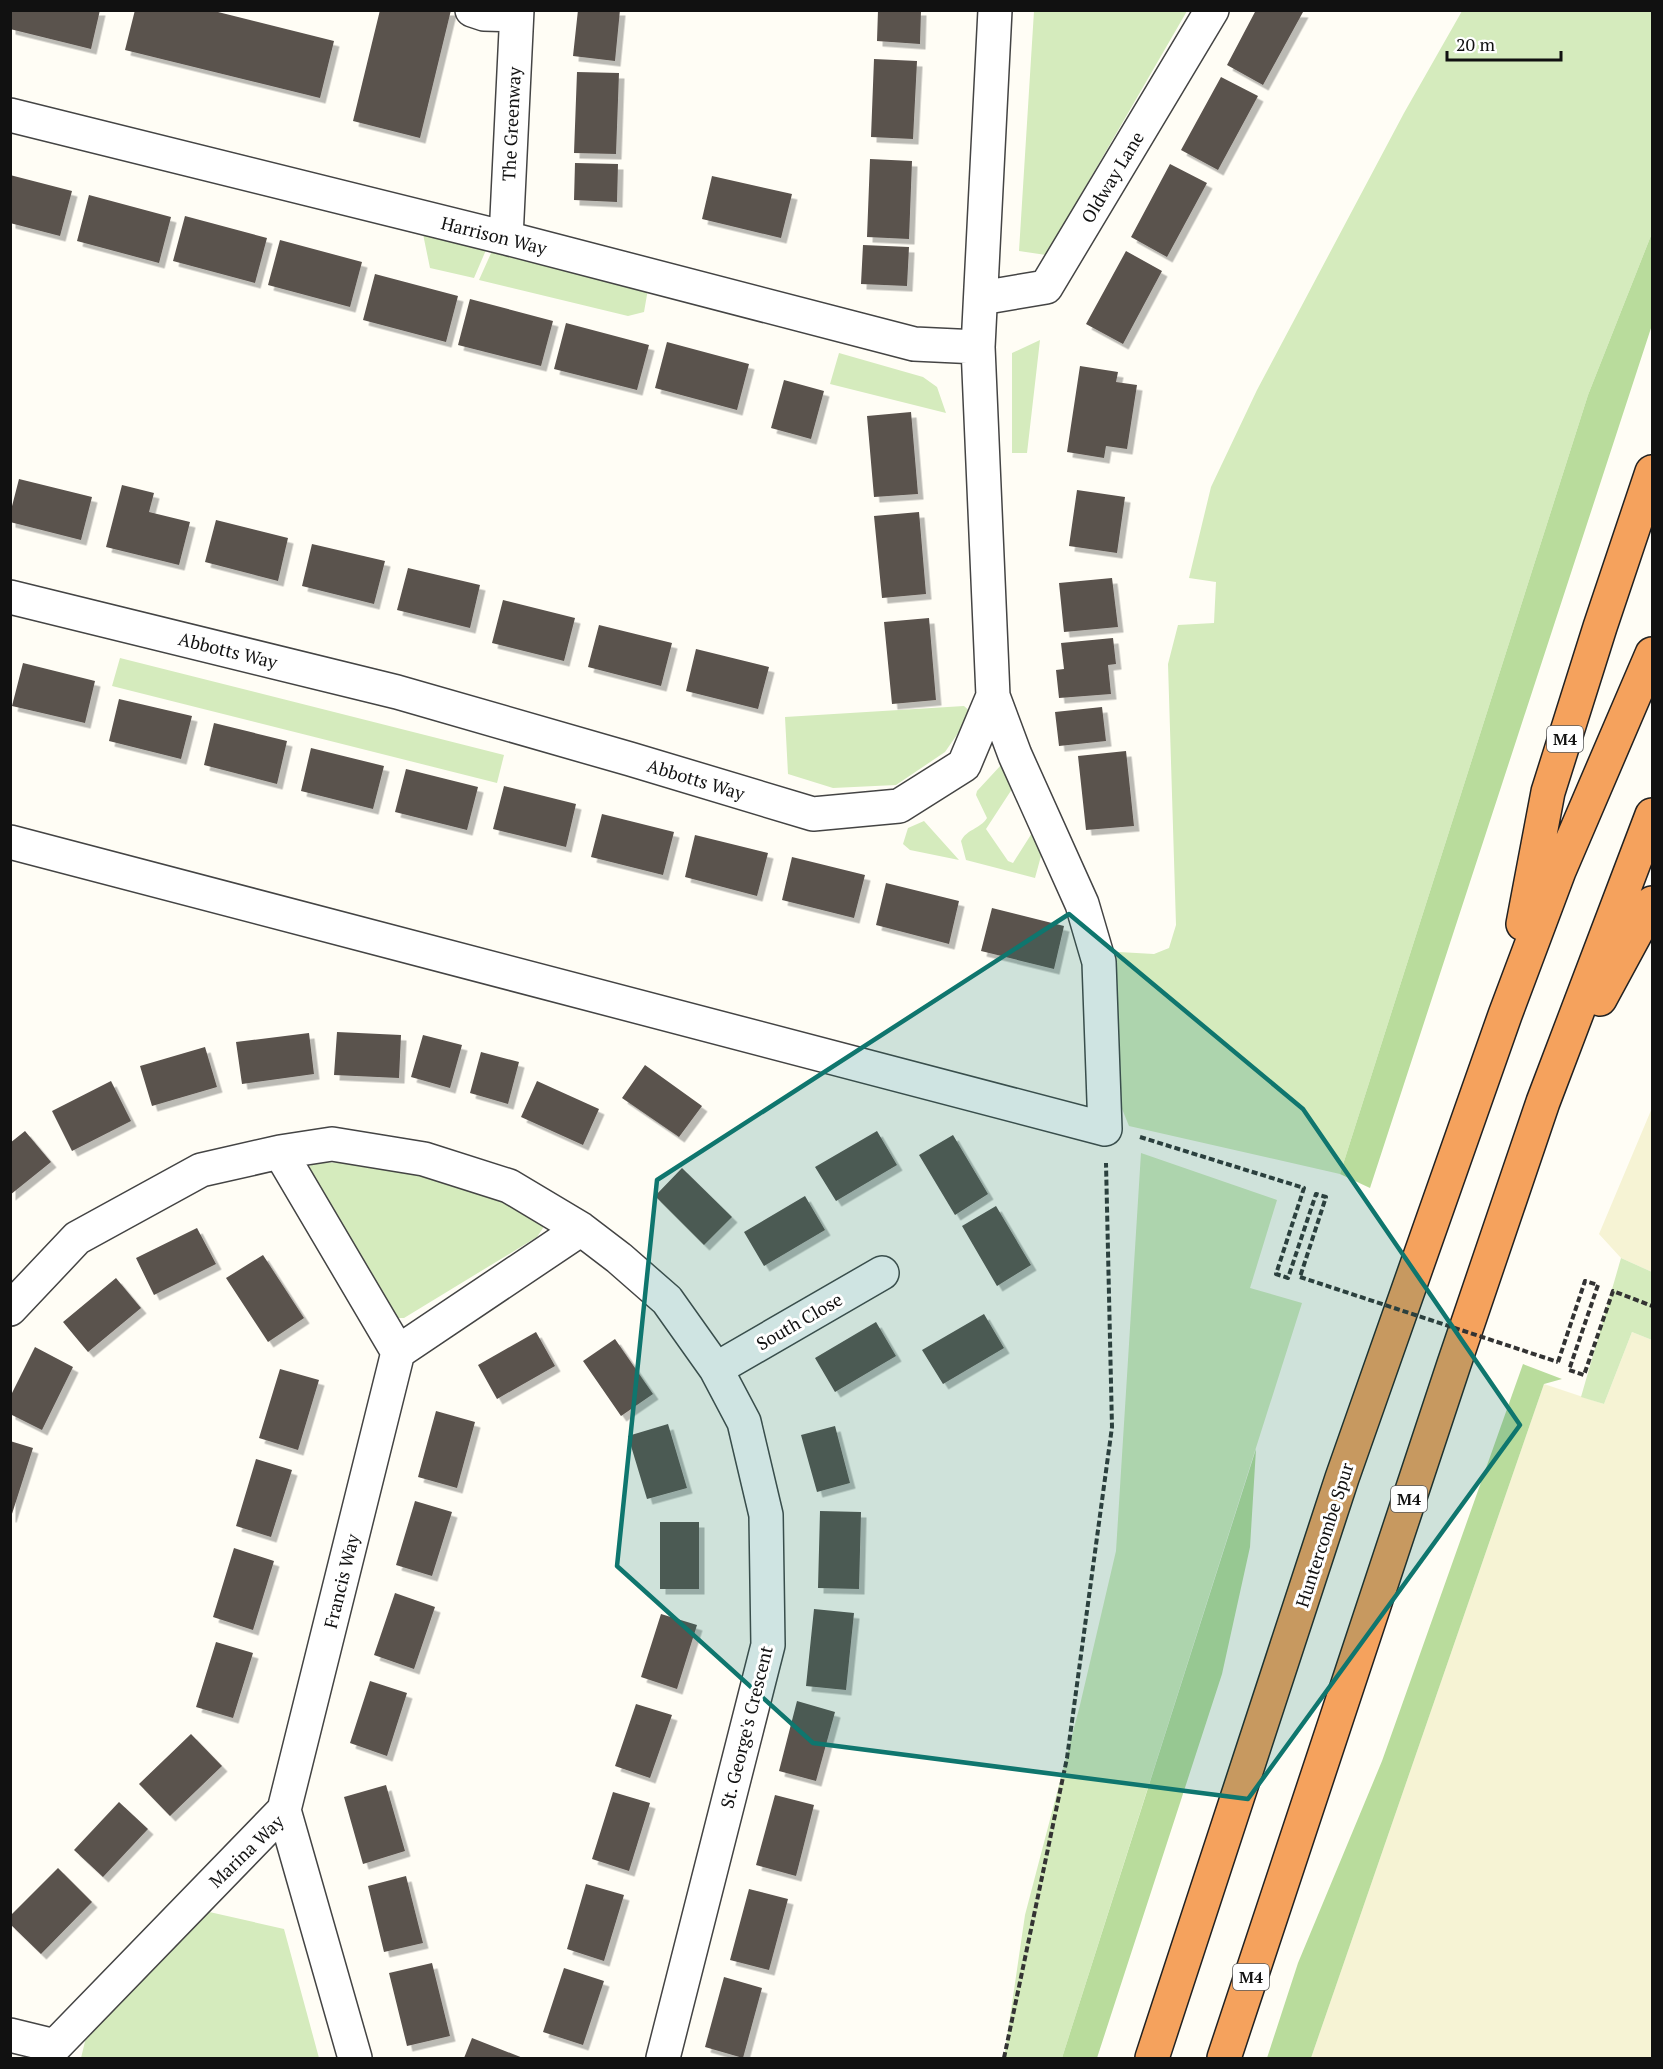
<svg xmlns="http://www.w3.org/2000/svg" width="1663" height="2069" font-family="'PT Serif',serif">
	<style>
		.farmland { fill: #f6f3d4 }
		.green { fill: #d5ebbd }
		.forest { fill: #b9dc9c }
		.building { fill: #5a524d; filter: url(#shadow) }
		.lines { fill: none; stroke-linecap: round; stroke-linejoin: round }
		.minor-casing { stroke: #444; stroke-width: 36 }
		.highway-casing { stroke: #222; stroke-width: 36 }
		.path { stroke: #333; stroke-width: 4; stroke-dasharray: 6 3; stroke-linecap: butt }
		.minor { stroke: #fff; stroke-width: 33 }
		.highway { stroke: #f5a25d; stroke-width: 33 }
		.path-bridge { stroke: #333; stroke-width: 4; stroke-dasharray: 6 3; stroke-linecap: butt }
		.marked { fill: #0f766e; fill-opacity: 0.2; stroke: #0f766e; stroke-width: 4.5; stroke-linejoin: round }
		.labels { text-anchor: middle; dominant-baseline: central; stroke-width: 6; stroke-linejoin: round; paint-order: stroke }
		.shield { fill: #fff; stroke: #585858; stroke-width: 1.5 }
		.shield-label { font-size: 16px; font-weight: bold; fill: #111 }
		.street-label { font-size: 18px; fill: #111; stroke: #fff }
	</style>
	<defs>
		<filter id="shadow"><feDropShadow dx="5.5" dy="5.5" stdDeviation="0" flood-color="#0004"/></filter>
	</defs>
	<rect width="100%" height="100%" fill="#fffdf5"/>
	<!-- farmland -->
	<path class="farmland" d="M1652,1108V1272L1621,1258L1599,1234Z
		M1632,1332L1652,1340V2058H1311L1544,1384L1604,1404Z"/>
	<!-- green -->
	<path class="green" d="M1034,11H1187L1046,255L1019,251Z
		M1462,11H1652V233L1588,395L1340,1174L1129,1126L1103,1062L1101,951L1154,954L1169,948L1176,925L1168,664L1178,625L1214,623L1216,582L1189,578L1211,487L1257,390L1404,113Z
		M423,234L486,250L474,278L430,268Z
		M492,251L648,289L644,312L628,316L479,280Z
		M1040,340L1027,453H1012V353Z
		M839,353L923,377L937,387L946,413L830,384Z
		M120,658L504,755L497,783L112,686Z
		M964,706L972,713L945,752L896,785L833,788L788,774L785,717Z
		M1002,764L1014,786L986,829L1008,861L1013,863L1032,833L1041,856L1035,878L966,860L961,841C967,829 980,829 987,818L976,795L977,791Z
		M924,821L959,860L910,850L903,844L908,828Z
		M1141,1153L1277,1200L1250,1288L1302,1303L1062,2058H1004L1025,1915L1080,1705L1116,1551Z
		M314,1162L383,1164L473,1185L543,1218V1228L537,1237L404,1318H393L305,1172Z
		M1621,1258L1652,1272V1340L1632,1332L1604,1404L1581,1397Z
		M205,1911L284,1929L319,2058H81L89,2025Z"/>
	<!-- forest -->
	<path class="forest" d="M1652,233V325L1370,1188L1340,1174L1588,395Z
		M1523,1364L1562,1379L1544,1384L1311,2058H1267L1298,1963L1382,1761Z
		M1256,1449L1250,1547L1222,1674L1097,2058H1062Z"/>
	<!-- building -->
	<path class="building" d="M10,10H100L91,49L10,29Z
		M135,10H210L334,41L320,98L125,50Z
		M380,10H451L420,138L353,121Z
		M578,10H620L615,61L573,56Z
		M878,10H921L920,44L877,41Z
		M1256,10L1303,12L1263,85L1227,65Z
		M874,59L917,61L913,139L871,137Z
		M577,72L619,73L616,154L574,153Z
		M1221,77L1258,96L1218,170L1181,150Z
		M870,159L912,161L909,239L867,237Z
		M575,163L618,164L617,202L574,200Z
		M1170,164L1207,183L1167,257L1131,237Z
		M10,175L72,191L60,236L10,223Z
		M712,176L792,194L781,238L702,219Z
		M89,195L171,217L159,263L77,241Z
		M185,216L267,238L255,283L173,261Z
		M280,240L362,262L350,307L268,285Z
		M863,245L909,247L907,286L861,284Z
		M1126,251L1162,271L1123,344L1086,324Z
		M375,274L458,296L446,342L363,320Z
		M470,299L553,321L541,366L458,345Z
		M566,323L649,345L637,390L554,369Z
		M667,342L749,364L737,410L655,388Z
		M1080,366L1118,372L1116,382L1137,385L1127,449L1106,446L1104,458L1067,452Z
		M784,380L824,391L811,439L771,428Z
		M911,412L918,494L874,497L867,416Z
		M19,479L92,497L81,540L10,522V514Z
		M122,485L154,493L149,512L190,522L179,565L106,547Z
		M1077,490L1125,497L1117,553L1069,546Z
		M919,512L926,594L882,598L874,516Z
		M216,520L288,538L278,581L205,562Z
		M312,544L385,561L374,604L302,586Z
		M408,568L480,585L470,628L397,610Z
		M1112,578L1118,627L1064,632L1059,583Z
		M503,600L575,618L564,661L492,643Z
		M929,618L936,700L892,704L884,622Z
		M599,625L672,643L661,686L588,667Z
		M1113,638L1116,664L1108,665L1111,694L1059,698L1056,670L1064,669L1061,643Z
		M696,649L769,667L758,709L686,691Z
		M23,663L95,681L85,723L12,706Z
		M119,699L192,716L181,759L109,741Z
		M1102,707L1106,741L1059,746L1055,712Z
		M214,723L287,741L277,784L204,765Z
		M311,748L384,766L373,809L301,791Z
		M1126,751L1134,826L1086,830L1078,756Z
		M406,769L478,787L467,830L395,812Z
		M504,786L576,804L566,847L493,829Z
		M602,814L674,832L663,875L591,857Z
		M695,835L768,853L757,896L685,877Z
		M792,857L865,875L854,918L782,900Z
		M886,883L959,901L949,944L876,925Z
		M992,908L1064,926L1054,969L981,951Z
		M337,1032L401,1035L399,1078L334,1075Z
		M309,1033L314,1074L242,1084L236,1042Z
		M423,1035L462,1045L450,1088L411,1077Z
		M205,1047L217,1087L152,1106L140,1066Z
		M481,1052L519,1062L508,1104L470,1093Z
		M645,1065L702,1106L679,1137L622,1098Z
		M111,1081L131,1121L72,1151L52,1111Z
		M537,1081L599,1109L583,1145L521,1117Z
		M25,1131L51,1162L10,1195V1143Z
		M877,1131L897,1165L836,1201L815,1167Z
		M953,1135L988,1194L955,1215L919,1155Z
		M682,1168L732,1217L704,1245L655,1196Z
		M805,1196L825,1230L764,1266L744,1232Z
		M996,1206L1031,1265L997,1286L962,1226Z
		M197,1228L216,1264L154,1295L136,1258Z
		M263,1255L304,1318L268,1342L226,1278Z
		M116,1278L141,1308L88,1352L63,1322Z
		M984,1314L1004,1348L943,1384L922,1350Z
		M876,1322L896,1356L835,1392L815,1358Z
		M536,1332L555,1366L497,1399L478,1365Z
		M615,1339L653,1394L621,1416L583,1361Z
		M35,1347L73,1367L42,1430L10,1414V1397Z
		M280,1369L319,1380L298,1450L259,1438Z
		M436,1411L475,1422L457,1488L418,1477Z
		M668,1424L687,1488L647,1499L628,1436Z
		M835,1426L850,1483L817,1492L801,1435Z
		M10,1441L33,1448L11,1517H10Z
		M256,1459L292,1470L271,1537L236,1526Z
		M415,1501L452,1512L432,1576L396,1565Z
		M820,1511L861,1512L859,1589L818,1588Z
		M660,1522H699V1589H660Z
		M234,1548L274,1561L253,1630L213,1617Z
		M395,1593L435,1607L414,1669L374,1655Z
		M814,1609L854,1613L846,1690L806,1686Z
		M661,1614L697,1625L677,1689L641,1677Z
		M216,1642L253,1653L233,1718L196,1707Z
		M370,1681L407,1693L387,1756L350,1743Z
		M797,1701L835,1712L816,1781L779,1771Z
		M636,1704L672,1715L650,1778L615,1766Z
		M191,1734L222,1766L170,1816L139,1784Z
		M386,1785L405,1851L363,1864L344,1797Z
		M613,1792L650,1803L629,1871L592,1859Z
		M775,1795L814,1805L796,1876L756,1865Z
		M119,1802L148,1829L103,1877L74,1850Z
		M58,1868L92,1902L41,1954L10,1924V1916Z
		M406,1876L423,1943L384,1952L368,1886Z
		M586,1884L624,1895L604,1961L567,1949Z
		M749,1889L788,1899L769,1970L730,1960Z
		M432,1963L450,2036L407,2046L389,1973Z
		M564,1968L604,1981L583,2045L543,2032Z
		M724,1977L762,1988L743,2058L705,2047Z
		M472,2038L523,2058H464Z"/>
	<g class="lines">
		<!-- minor casing -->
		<g class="minor-casing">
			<path id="minor" d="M472,10L484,14L516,15
				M10,115L506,238L914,344L978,347
				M506,238L517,10
				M981,298L1046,287L1212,10
				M10,597L397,692L630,759L813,814L899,806L964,765L993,696L978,347L995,10
				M10,842L1105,1129L1099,962L1082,904L1015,755L993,696
				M280,1152L398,1352
				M10,1309L77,1238L201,1170L280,1152L332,1144L424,1159L509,1186L581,1229L619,1258L667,1300L716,1369L744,1422L766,1515L768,1645L663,2058
				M398,1352L581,1229
				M716,1369L882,1273
				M284,1810L398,1352
				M10,2035L55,2046
				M55,2046L284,1810L355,2058"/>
		</g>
		<!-- highway casing -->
		<g class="highway-casing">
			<path id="highway" d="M1523,924L1548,792L1600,627L1652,472
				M1600,999L1652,903
				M1152,2058L1342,1478L1505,1015L1559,871L1652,654
				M1224,2058L1454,1364L1543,1102L1652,815"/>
		</g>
		<!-- path -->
		<path class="path" d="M1140,1137L1304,1188L1276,1274L1288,1278L1316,1194L1326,1197L1300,1277
			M1558,1362L1585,1281L1598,1285L1569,1370L1584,1375L1613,1291L1652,1306
			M1004,2058L1067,1758L1112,1427L1106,1163"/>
		<!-- minor -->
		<use href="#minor" class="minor"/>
		<!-- highway -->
		<use href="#highway" class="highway"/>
		<!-- path-bridge -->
		<path class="path-bridge" d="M1300,1277L1558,1362"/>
	</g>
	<!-- marked area -->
	<path class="marked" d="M1069,914L1303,1109L1520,1425L1248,1799L813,1743L617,1566L657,1180Z"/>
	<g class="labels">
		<!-- shield labels -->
		<g class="shield">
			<rect x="1547" y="726" width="36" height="26" rx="4.5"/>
			<rect x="1391" y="1486" width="36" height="26" rx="4.5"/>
			<rect x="1233" y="1964" width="36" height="26" rx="4.5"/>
		</g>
		<g class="shield-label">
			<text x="1565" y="739">M4</text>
			<text x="1409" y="1499">M4</text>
			<text x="1251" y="1977">M4</text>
		</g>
		<!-- street labels -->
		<g class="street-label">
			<text transform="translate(511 124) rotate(-87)">The Greenway</text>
			<text transform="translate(1112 177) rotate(-59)">Oldway Lane</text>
			<text transform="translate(494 235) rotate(14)">Harrison Way</text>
			<text transform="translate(228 650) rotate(14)">Abbotts Way</text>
			<text transform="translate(696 779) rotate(17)">Abbotts Way</text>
			<text transform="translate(799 1321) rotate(-30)">South Close</text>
			<text transform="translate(1324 1535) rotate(-72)">Huntercombe Spur</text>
			<text transform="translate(341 1581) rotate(-76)">Francis Way</text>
			<text transform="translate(746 1727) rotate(-76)">St. George's Crescent</text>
			<text transform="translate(246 1851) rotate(-44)">Marina Way</text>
		</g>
	</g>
	<!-- border -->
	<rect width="1663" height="2069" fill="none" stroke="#111111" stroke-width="24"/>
	<!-- scale -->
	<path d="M1447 51v9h114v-9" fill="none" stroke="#111111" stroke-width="3"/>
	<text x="1456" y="51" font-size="18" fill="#111111" stroke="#ffffff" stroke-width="4.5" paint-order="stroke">20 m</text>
</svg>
